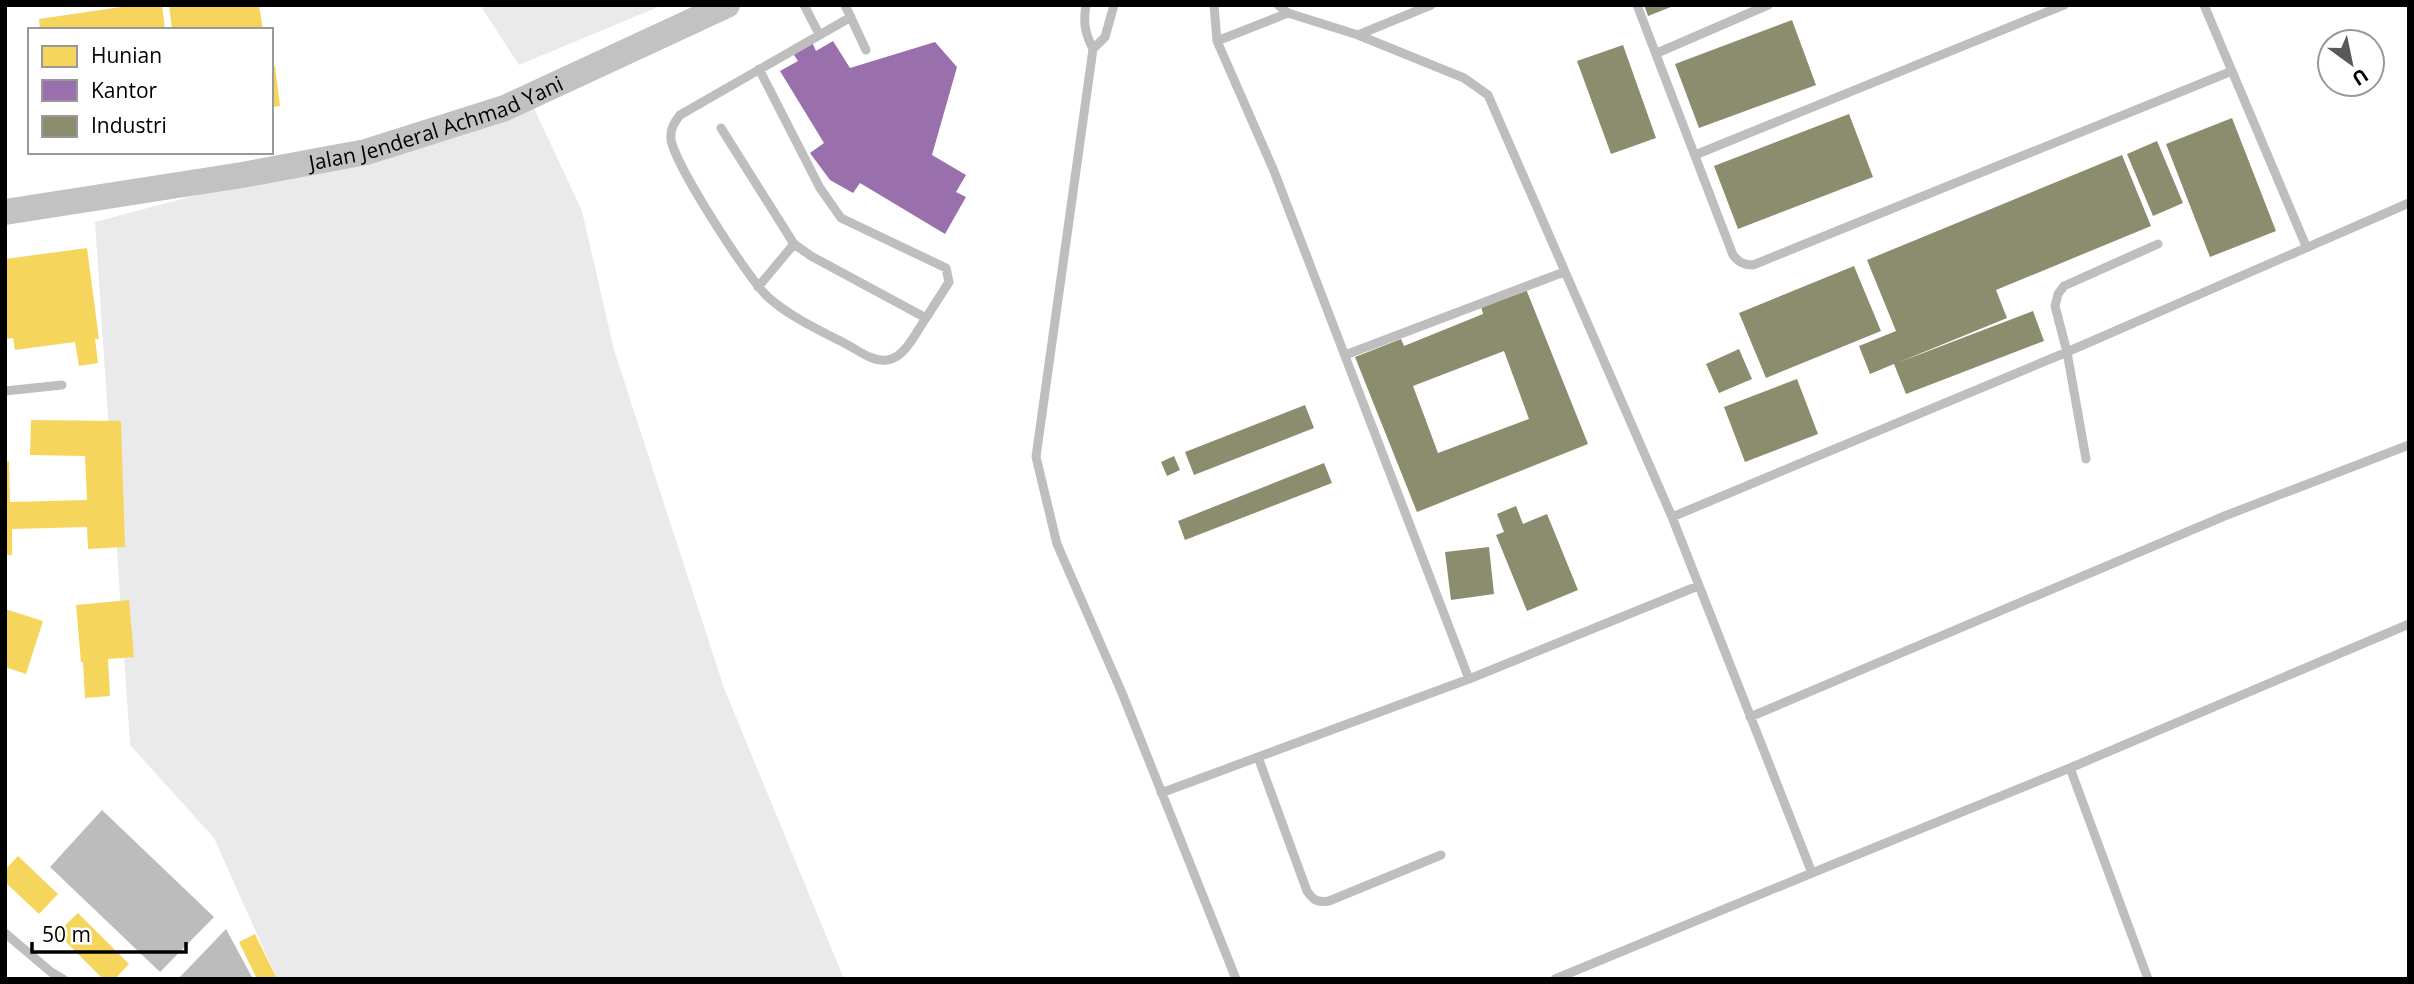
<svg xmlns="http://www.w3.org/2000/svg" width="2414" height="984" font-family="'Open Sans',sans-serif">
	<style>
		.green { fill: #eaeaea }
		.water { fill: #bcbcbc }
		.homes { fill: #f6d55c }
		.offices { fill: #9970ab }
		.industry { fill: #8c8c6e; fill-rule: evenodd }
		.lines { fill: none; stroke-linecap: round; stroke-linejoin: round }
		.service { stroke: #bebebe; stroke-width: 9 }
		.secondary { stroke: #c2c2c2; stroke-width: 26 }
		.labels { text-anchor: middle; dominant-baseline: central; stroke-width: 7; stroke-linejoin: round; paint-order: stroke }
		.street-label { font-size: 21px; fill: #000; stroke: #fff }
	</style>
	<rect width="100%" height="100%" fill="#fff"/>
	<!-- green -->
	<path class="green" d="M480,5H663L519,65Z
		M533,106L582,211L614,350L724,688L844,979H277L214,838L130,745L95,222Z"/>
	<!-- water -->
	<path class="water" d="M102,810L214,917L160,972L50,867Z
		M226,929L253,979H178Z"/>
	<!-- homes -->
	<path class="homes" d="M134,5H162L165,29L40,30L39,19Z
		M169,5H259L263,30H172Z
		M275,66L280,106L271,107V67Z
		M87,248L99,339H95L98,363L79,366L75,342L15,350L13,338L5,339V259Z
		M31,420L121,421L125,547L88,549L87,527L12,529V555H5V461H9L10,502L87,500L85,456L30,455Z
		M129,600L134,657L108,659L110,696L85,698L83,662H81L76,605Z
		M5,609L43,621L26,674L5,667Z
		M18,856L58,894L39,914L5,882V870Z
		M78,913L129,964L115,979H103L57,933Z
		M255,934L277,979H257L239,942Z"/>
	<!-- offices -->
	<path class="offices" d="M811,40L816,51L833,41L850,68L935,42L957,67L932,155L966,175L956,192L966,197L945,234L860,183L853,193L830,180L810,153L824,143L780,71L798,61L792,52Z"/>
	<!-- industry -->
	<path class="industry" d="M1644,5H1676L1648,16Z
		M1792,20L1816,85L1699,128L1675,64Z
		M1623,45L1656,138L1611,154L1577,61Z
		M1849,114L1873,177L1738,229L1714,166Z
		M2232,118L2276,231L2210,257L2166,144Z
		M2157,141L2183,203L2153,216L2127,154Z
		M2122,155L2151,226L1996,290L2007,318L1897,363L2033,311L2044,341L1906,394L1894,364L1870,374L1859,346L1896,331L1867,260Z
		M1854,266L1881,331L1766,378L1739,313Z
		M1526,289L1588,444L1417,512L1355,357L1401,339L1404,346L1483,314L1481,306ZM1504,351L1529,419L1438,453L1413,386Z
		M1739,349L1752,379L1719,393L1706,364Z
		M1797,379L1818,434L1745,462L1724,407Z
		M1305,405L1314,428L1194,475L1185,452Z
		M1174,456L1180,470L1167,476L1161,462Z
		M1324,463L1332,483L1185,540L1178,521Z
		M1516,506L1523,524L1547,514L1578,590L1527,611L1496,535L1504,532L1497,514Z
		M1489,547L1494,594L1451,600L1445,552Z"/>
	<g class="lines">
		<!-- service -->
		<path class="service" d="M804,5L819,34
			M845,5L866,50
			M1086,5C1083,23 1085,33 1093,49L1036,457L1057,544L1122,693L1236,979
			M1214,5L1217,41L1274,171L1469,679L1698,586
			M1278,5L1288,13L1358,35L1464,78L1488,95L1672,517L1812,873L2070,768L2148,979
			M1637,5L1733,255C1739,262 1743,265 1753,265L2232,71
			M2204,5L2306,246
			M1358,35L1431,5
			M1217,41L1288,13
			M1093,49L1105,37L1114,5
			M1657,53L1768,5
			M759,69L820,188L841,218L946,268L949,282L926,318
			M721,128L794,244L811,256L926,318C916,332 905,358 887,360C873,362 859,351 848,345C821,331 792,318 769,298C750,282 673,162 671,139C670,129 674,123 680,115L851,17
			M1695,155L2064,5
			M758,287L794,244
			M1345,355L1564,272
			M5,391L62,385
			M2086,459L2067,352L2055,306L2058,294L2064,286L2158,244
			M1672,517L2067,352L2409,203
			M1750,717L2227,515L2409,445
			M1258,757L1307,891C1313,900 1318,903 1329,901L1441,855
			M2070,768L2409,624
			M1161,793L1469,679
			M5,933L51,972L63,979
			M1555,979L1812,873"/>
		<!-- secondary -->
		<path class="secondary" id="s1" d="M5,212L242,175L366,152L505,108L727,5"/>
	</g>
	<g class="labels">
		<!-- street labels -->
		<g class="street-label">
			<text stroke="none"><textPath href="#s1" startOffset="441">Jalan Jenderal Achmad Yani</textPath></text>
		</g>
	</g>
	<!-- border -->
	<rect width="2414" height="984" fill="none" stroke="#000000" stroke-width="14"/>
	<!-- legend -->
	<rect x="28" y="28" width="245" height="126" fill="#ffffff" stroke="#999999" stroke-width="2"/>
	<rect x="42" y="46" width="35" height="21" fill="#f6d55c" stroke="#999999" stroke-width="2"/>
	<text x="91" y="63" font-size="21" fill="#000000">Hunian</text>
	<rect x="42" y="80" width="35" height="21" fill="#9970ab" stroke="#999999" stroke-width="2"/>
	<text x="91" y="98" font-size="21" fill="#000000">Kantor</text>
	<rect x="42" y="116" width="35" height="21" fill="#8c8c6e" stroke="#999999" stroke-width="2"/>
	<text x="91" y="133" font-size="21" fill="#000000">Industri</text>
	<!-- north arrow -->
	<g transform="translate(2351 63) rotate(147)"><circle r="33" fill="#ffffff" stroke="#999999" stroke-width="2"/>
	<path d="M0-5L12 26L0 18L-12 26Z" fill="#595959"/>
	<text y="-10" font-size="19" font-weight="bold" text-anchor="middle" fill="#000000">U</text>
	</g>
	<!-- scale -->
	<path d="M32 942v10h154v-10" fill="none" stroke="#000000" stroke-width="3.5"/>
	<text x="42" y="942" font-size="21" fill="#000000" stroke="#ffffff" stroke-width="5" paint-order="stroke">50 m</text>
</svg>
